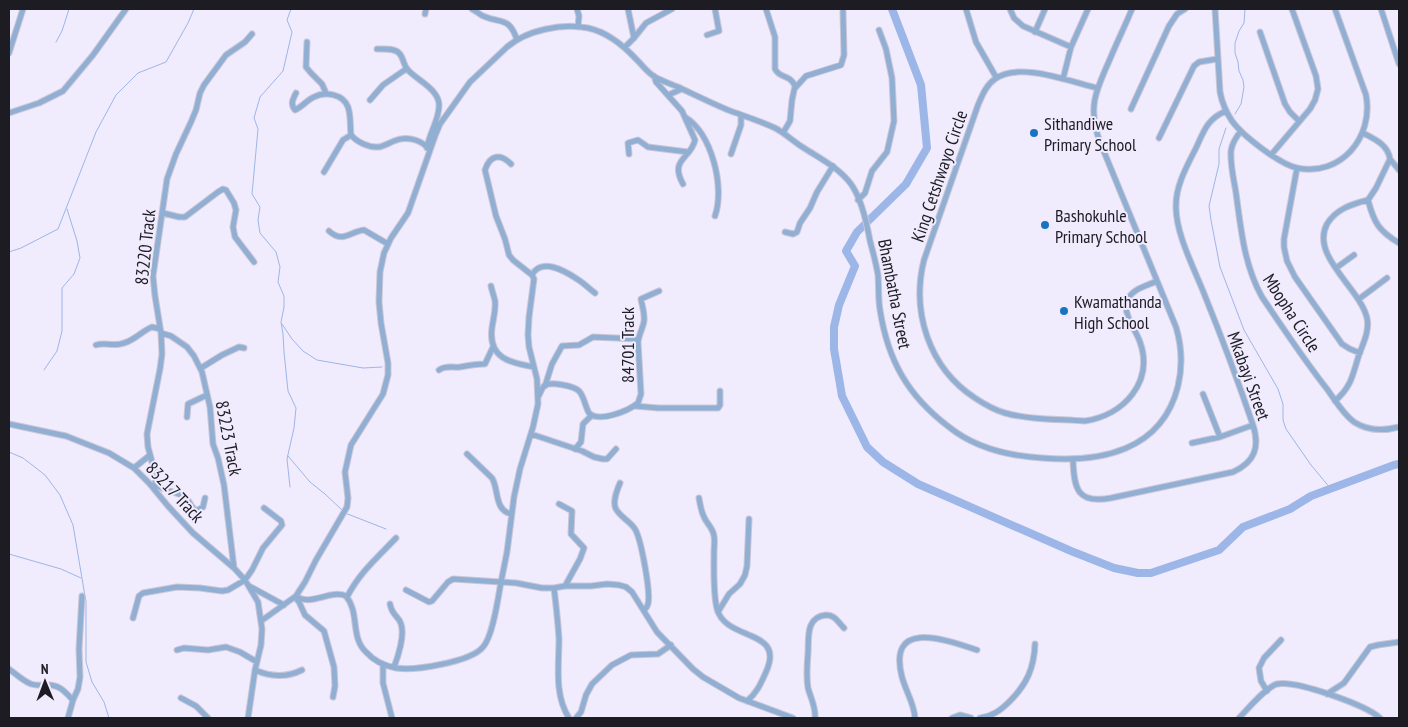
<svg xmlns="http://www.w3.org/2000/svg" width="1408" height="727" font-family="'PT Sans Narrow',sans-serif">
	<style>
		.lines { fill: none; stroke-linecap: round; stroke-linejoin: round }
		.stream { stroke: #9cb6e7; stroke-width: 1 }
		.river { stroke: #9cb6e7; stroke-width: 8 }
		.street-casing { stroke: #cbc6d7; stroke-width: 7 }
		.street { stroke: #90afd2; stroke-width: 5 }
		.poi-dot { fill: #1874c1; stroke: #f1ebfe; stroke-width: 2 }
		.labels { text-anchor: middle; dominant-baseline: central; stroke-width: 4; stroke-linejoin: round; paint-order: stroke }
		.poi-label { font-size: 18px; fill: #1e1c23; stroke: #f1ebfe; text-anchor: start }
		.street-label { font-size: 18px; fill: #1e1c23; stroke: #f1ebfe }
	</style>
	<rect width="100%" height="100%" fill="#f1ebfe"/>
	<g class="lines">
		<!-- stream -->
		<path class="stream" d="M56,42L62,31L69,9
			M1235,114L1241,104L1244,87L1243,80L1239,71L1238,62L1235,53V43L1239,31L1244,23L1245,9
			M1226,128L1219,149V164L1209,206L1211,220L1220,267L1244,330L1278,389L1283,404V420L1286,429L1311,465L1331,489
			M9,252L21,248L58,229L96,132L116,95L138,73L166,62L188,23L194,9
			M282,324L292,339L303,351L317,360L363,368L382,367
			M44,370L57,351L62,331V288L74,274L80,258L77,241L67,209
			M9,452L23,458L45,475L60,495L73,525L86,602V662L92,682L104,702L109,718
			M288,456L310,482L325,494L342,510
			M290,487L287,459L294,428L296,408L288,391L284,352L283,334L281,322L284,307V296L278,282L280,267L276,252L260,233L258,220L260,207L252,194L258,129L254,118L260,97L283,71L292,32L287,20L291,9
			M345,513L386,529
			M9,554L61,569L81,578"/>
		<!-- river -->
		<path class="river" d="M892,9L921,85L927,148L906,184L857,232L846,251L855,266L839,305L834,327V349L842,396L867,447L883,462L918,484L1071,551L1114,568L1138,573H1151L1219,550L1243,527L1290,509L1311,496L1394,465L1399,464"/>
		<!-- street casing -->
		<g class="street-casing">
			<path id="street" d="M472,9C476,11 479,14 483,16C501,24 509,16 517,40
				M577,9L579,16L578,27
				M628,9L634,38
				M766,9L775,37V69C780,79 790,74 795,86L792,100L790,121L783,133
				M966,9L976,42L996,77
				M1010,9L1014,18L1023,26L1071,47
				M1215,9L1220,92C1222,103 1226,112 1232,121C1242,135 1279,164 1297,168C1341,177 1374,137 1366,95L1335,9
				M1381,9L1399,64
				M425,14L426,9
				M1035,32L1045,9
				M1260,32L1285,104L1290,112L1299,121
				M707,35L719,31L715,9
				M307,42L306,67L311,73L322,84L326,93
				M625,47L634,38L646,23L672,9
				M377,49C384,49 394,48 399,53C404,58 403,65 408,70C417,80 438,89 439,104C440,119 429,133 427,148
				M9,53L23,9
				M654,76L656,82L682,111L695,140C691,159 669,159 683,184
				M1063,79L1071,47L1088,9
				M795,88L806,76L841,65L844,55L843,11
				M1097,88C1071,82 1019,61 995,79C986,85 982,96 978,105L924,260C911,312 929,368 975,398C984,404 994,410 1005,413C1030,420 1059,419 1085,421C1124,415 1154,382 1140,342C1136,330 1123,315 1127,302C1130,289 1147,286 1157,281
				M296,93C293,99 290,104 295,110C302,107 307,100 314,97C325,91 343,94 348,107C351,115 350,126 351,135C357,142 369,148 379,147C384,146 389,143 394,141C405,136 419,139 427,147
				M668,95L682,89
				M370,100L383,85L406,69
				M1131,109L1169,26L1177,14L1185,9
				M9,113L39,103L63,91L93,55L126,9
				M685,117C712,134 725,187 715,216
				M1241,131C1236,137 1232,143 1231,151C1230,165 1234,180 1236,193C1241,229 1244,265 1262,297C1283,328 1304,360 1327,389C1335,400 1343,414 1354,422C1368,431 1384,431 1399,427
				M1363,133C1375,139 1388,145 1390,159L1376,188L1368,200C1374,223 1379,231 1399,243
				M1159,138L1194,66L1199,62L1217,59
				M629,154L628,143L638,140L648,147L688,152
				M731,154L741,125V115
				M1271,155L1310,109L1315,100L1318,89L1316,76L1292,9
				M1390,159L1399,170
				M1297,168L1284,239V247L1287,261L1295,277L1342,344L1350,349L1360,353
				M324,172L343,140L351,135
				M858,200L865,193L872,171L887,152L894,121L892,78L886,49L879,30
				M163,213L179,217H185L218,192L223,189L226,190L234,203L236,210L233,227L235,237L254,262
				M329,231C343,244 351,231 364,230L388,244
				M785,232L793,234L797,232L800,223L810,208L817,192L833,166
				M1336,268L1354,255
				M532,275C541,257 565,271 577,279C584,283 589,289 595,293
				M491,286C492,291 494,296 495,301C496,311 493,319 492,328C488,358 510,363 534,367
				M1359,299L1387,278
				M161,333L171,336L187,347L194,356L202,372L210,407L213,444L218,458L224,485L234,568
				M96,345C105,342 115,347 124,343C135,340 142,331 152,327L160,329
				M201,368L222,355L239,347L244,348
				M439,370C446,365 452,368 460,367C470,365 475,364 485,364L493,347
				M545,386L552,364L562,346L579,345L593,337L638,339
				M1203,394L1220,437
				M538,397C540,394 542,388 544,386C550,381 574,386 579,391C584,396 585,406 589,413C599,423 628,411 638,403L641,394L638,342C639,334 643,328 644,321C645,313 642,306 641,299L659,291
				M1335,401C1351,387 1352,377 1358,358C1362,345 1370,332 1367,318C1360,288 1310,256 1327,224C1336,209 1352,204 1368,200
				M635,406L658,408H718L720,405V391
				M187,417L188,404L207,395
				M9,424L66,436L109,453L134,468L149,483L168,506L193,533L234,568L245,580L258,602L262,629L261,645L255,670L248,718
				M531,434L582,451L594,457L603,459H607L616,449
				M1192,443L1220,437L1253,425
				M575,449L581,442L583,424L591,416
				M467,454L492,478C499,489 494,510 511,514
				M1073,460C1074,490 1078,504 1111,498L1233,472C1255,462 1260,447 1253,425C1238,381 1222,338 1205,296C1195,270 1175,233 1176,205C1176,185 1187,166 1196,148C1204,131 1207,119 1226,111
				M134,468L150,455
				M620,483C617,490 612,502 616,509C620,517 630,521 635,529C641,539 651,592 648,604C647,608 646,608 644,610
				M155,485C163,490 181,493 186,498C190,502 191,507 196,511L203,507L205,498
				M154,488L156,478L155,473L148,447L147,434L160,369L162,354L161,333L155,296L153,276L167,179L176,154L191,122L196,110L200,93L204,85L226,55L245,42L252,34
				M699,498C700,504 701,511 704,517C707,524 713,528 714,536C715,541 714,547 714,552C714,569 713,593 717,609C726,642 786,628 766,672C761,683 757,693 747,701
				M559,504L572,511L571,534L584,548L580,559L565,586
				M249,586L284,605
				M554,588L565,586H591L607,584L619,585L626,587L632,592L657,632L693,669L703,677L739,698L793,718
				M406,590L429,602L432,601L448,582L453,579L501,582L507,552L514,497L520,469L533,427L538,404L537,379L529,347L528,335L529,317L534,279L532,275L513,260L509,255L505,239L496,216L485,170C490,155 500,153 511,164
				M296,596C311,607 330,589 346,596C360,613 350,637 366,652C374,661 385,666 396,668C414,671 471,662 483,647C493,636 498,598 501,582L516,583L542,588H554C556,605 558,622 559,639C559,665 554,695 569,718
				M295,597L299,602L305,615L324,631L334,667L335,686L333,697
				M347,597C360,572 377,558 396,538
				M390,604C392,616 399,616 401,624C405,635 398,657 394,667
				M718,612L729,594L740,584L745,575L747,566L749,519
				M133,618L139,596L143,593L177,587L200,588L222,591L228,590L245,580L252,570L263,548L282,525L281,521L264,508
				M261,621L296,596L305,582L316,560L347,507L348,498L345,472L351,445L383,394L388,375V363L381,323L379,302L380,272L384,253L391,238L408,213L435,136L440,124L470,82L507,47C527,30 562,23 588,28C607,32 624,46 637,60C643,66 648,73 655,77C662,81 671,84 678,87C695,95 711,103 728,110C744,116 760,121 775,128C785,133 794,142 804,148C821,159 839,168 851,184C861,198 867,224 870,241C873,252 876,263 878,275C879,287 878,298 880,310C888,361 908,396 949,427C975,448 1010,456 1042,458C1100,463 1162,451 1178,386C1183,365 1182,347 1176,327L1100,142C1087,108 1096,90 1110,59C1117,42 1125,26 1132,9
				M177,650L184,648L208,650L226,647L240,652L257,662
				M383,664V683L392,718
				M9,669C16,674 23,681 31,684C37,686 42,685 47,685C59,684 65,692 73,700
				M255,670C271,677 286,678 302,670
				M1267,691L1261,681L1259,668L1264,658L1281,640
				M1327,694L1344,683L1370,647L1378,645L1399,642
				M181,698L196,706L208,718
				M68,718L73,700L78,689L80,677L79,649L82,596
				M576,718L581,712L586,695L592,684L612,665L631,655L658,654L671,645
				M815,718C816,707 811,699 808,688C806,676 807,665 808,653C809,639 805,617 826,615C835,615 838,622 844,628
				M915,718C914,703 906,692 902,677C887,618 946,640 977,650
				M952,718L960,715L971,718
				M980,718C993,716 1001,710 1010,701C1027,684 1034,668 1035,644
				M1239,718C1247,710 1266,687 1277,684C1296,680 1366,705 1380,718"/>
		</g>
		<!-- street -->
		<use href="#street" class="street"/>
	</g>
	<!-- markers -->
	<g class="poi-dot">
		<circle cx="1034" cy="133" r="5"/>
		<circle cx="1045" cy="225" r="5"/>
		<circle cx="1064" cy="311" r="5"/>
	</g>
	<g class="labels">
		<!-- poi labels -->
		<g class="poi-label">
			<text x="1044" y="123">Sithandiwe<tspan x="1044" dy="21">Primary School</tspan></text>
			<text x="1055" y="215">Bashokuhle<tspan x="1055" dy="21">Primary School</tspan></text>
			<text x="1074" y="301">Kwamathanda<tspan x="1074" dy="21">High School</tspan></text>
		</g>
		<!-- street labels -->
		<g class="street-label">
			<text transform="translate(939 176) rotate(-71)">King Cetshwayo Circle</text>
			<text transform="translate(145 247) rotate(-84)">83220 Track</text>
			<text transform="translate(895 294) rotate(79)">Bhambatha Street</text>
			<text transform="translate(1292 313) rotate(57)">Mbopha Circle</text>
			<text transform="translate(627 345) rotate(-90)">84701 Track</text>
			<text transform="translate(1249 376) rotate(70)">Mkabayi Street</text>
			<text transform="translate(229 438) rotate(79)">83223 Track</text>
			<text transform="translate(175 492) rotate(47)">83217 Track</text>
		</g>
	</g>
	<!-- border -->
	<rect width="1408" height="727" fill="none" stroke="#1e1c23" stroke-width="20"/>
	<!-- north arrow -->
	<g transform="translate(45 682) rotate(359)" stroke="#f1ebfe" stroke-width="4" paint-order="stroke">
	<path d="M0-4L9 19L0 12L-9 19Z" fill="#1e1c23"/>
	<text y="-8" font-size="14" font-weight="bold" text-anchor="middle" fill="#1e1c23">N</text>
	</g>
</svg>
